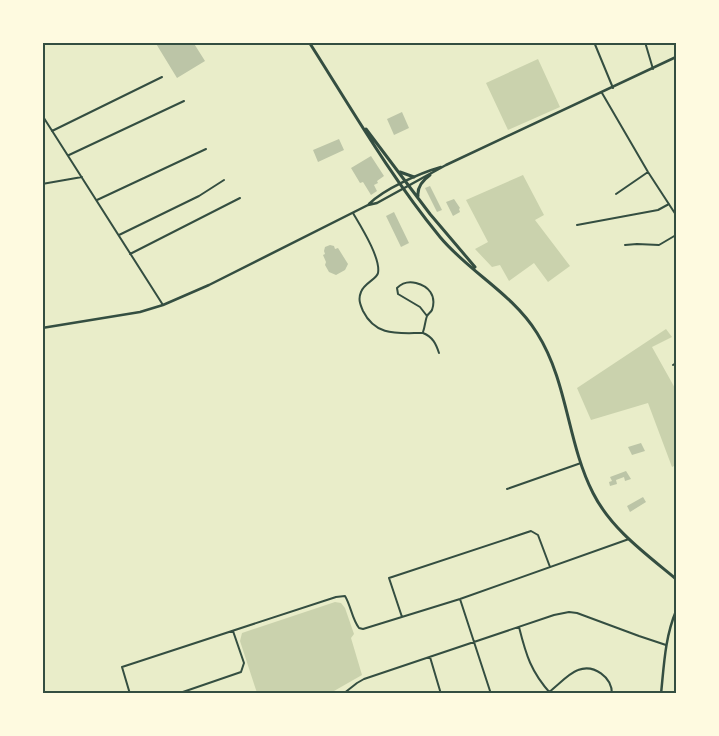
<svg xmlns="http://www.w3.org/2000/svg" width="719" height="736" font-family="'Varela Round',sans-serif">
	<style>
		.green { fill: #cad2ad }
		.building { fill: #bcc5a7 }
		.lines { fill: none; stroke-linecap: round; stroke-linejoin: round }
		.minor { stroke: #344e41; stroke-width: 2 }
		.tertiary { stroke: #344e41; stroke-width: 2.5 }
		.secondary { stroke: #344e41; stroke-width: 2.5 }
		.trunk { stroke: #344e41; stroke-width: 3 }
		.neatline { fill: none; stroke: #344e41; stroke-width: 2 }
	</style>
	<rect width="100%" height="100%" fill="#e9edc9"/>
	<!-- green -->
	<path class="green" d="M538,59L560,107L508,130L486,83Z
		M523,175L544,215L535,220L570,266L548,282L534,263L509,281L500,265L492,267L475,249L488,242L466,200Z
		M666,329L672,337L652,347L676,390V465L672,467L648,403L591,420L577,388Z
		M335,602L341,603L345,608L354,634L351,638L362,675L334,691L325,693H257L240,641L242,633Z"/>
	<!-- building -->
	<path class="building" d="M155,42H193L205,61L177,78Z
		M402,112L409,128L394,135L387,119Z
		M339,139L344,150L318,162L313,150Z
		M371,156L384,176L377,181L378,183L374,185L377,191L371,195L363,182L360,183L351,168Z
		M430,186L442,210L437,212L425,188Z
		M454,199L460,208L459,209L460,212L453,216L446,202Z
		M394,212L409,243L401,247L386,216Z
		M330,245L334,246L335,249L338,248L348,264L345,270L336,275L329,272L325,265L326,262L323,255L325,254L324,251L325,247Z
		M641,443L645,451L632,455L628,447Z
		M626,471L631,479L625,481L624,477L616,480L617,484L610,486L609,482L612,481L610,477Z
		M643,497L646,502L630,512L627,506Z"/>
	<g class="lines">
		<!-- minor -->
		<path class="minor" d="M594,42L613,88
			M645,42L653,69
			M602,93L648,172L676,215
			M42,115L163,305
			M52,131L162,77
			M69,155L184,101
			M42,184L82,177
			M616,194L648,172
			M97,200L206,149
			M353,213C360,225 381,258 378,273C377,279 364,283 361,292C358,299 360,304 363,311C376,337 398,333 423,333C433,337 436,344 439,353
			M577,225L658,210L669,204
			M119,235L199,196L224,180
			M625,245L637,244L659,245L676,235
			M130,254L240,198
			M423,332C425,327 425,321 427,316C428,314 431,312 432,310C437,295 428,286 416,283C408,281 402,283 397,288L398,294L420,307L427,316
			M673,365L676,363
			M507,489L581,463
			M460,599L491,694
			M402,617L389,578L531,531L538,535L550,567
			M519,627C526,655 531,672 551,694
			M430,657L441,694
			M549,692C557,686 569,673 578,670C594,664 612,677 612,694
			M130,694L122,667L336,597L345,596C351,606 352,619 359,628L363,629L460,599L629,539
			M177,694L241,672L244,663L233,631
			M343,694L357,683L364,679L554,615L569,612L577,613L639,636L666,645"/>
		<!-- tertiary -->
		<path class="tertiary" d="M661,694C664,665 665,637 676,611"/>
		<!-- secondary -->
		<path class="secondary" d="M369,204C384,189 420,173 441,167
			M42,328L140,312L163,305L209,285L368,205L377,203L446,165L676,57"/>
		<!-- trunk -->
		<path class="trunk" d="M309,42C351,108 390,176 440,237C469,272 512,293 537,333C568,382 567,442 593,493C611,529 646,554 676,579
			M366,129L430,214L475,267
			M400,172L414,177
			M418,196C417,186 423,180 430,175"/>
	</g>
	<!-- border -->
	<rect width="719" height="736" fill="none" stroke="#fefae0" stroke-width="88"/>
	<rect x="44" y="44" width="631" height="648" class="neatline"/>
</svg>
